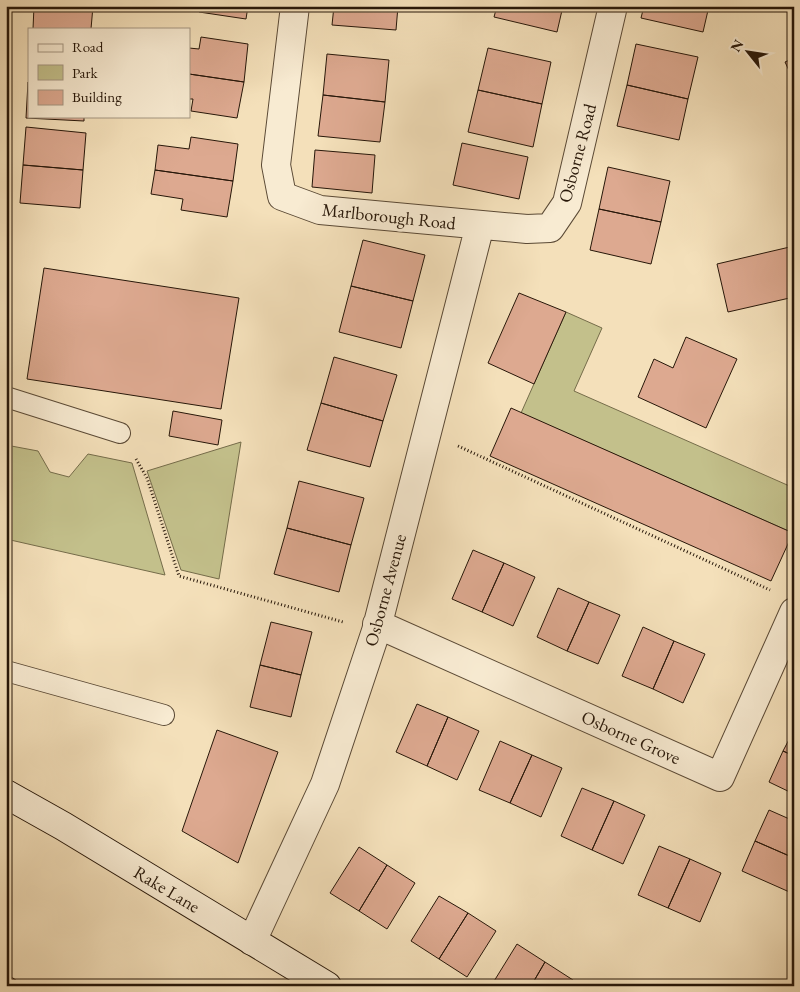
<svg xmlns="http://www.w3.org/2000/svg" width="800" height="992" font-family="'EB Garamond',serif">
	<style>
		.green { fill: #c3c08b; stroke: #756c4a }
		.building { fill: #dda990; stroke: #271709 }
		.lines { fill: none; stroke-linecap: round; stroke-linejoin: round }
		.lane-casing { stroke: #5a4935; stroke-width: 22 }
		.street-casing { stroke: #5a4935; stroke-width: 30 }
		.secondary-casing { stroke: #271709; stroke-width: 30 }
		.path { stroke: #271709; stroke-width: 3; stroke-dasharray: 1 2.5; stroke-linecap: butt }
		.lane { stroke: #f8ebd2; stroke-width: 20 }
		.street { stroke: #f8ebd2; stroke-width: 28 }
		.secondary { stroke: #f8ebd2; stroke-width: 28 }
		.labels { text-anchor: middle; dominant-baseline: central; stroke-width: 5; stroke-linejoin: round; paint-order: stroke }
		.street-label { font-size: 18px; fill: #271709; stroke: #f8ebd2 }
	</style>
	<rect width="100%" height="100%" fill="#f4e0ba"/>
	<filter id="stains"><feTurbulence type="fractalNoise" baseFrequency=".004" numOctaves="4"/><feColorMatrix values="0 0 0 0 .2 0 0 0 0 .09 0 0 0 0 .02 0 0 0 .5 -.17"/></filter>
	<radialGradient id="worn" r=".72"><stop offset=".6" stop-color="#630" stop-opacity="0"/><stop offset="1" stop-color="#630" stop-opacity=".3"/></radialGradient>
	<!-- green -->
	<path class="green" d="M566,312L602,328L574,391L794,488L793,533L521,413Z
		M241,442L219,579L181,570L147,471Z
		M6,445L38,451L50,472L69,477L88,454L132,463L165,575L6,539Z"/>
	<!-- building -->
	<path class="building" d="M34,6H93L91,29H33Z
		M200,6H248L246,19L199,12Z
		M334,6H398L396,30L332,25Z
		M497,6H563L557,32L494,17Z
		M644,6H709L703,32L641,18Z
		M201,37L248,44L244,82L189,74V48L199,49Z
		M636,44L698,57L688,99L627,85Z
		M488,48L551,62L542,104L478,90Z
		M327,54L389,60L385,102L323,95Z
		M794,58V81L785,62Z
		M189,74L244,82L237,118L191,111L193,99H189Z
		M28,82L29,116H84V121L26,118Z
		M627,85L688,99L679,140L617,126Z
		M478,90L542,104L533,147L468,132Z
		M323,95L385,102L380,142L318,136Z
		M26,127L86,133L83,170L23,165Z
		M191,137L238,144L233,181L155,170L158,145L189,149Z
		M462,143L528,157L519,199L453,185Z
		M315,150L375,155L372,193L312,187Z
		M23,165L83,170L80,208L20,203Z
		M608,167L670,181L661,222L599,209Z
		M155,170L233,181L227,217L181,210L183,199L151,194Z
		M599,209L661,222L651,264L590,250Z
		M363,240L425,255L413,301L351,286Z
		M794,246V297L728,312L717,264Z
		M44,268L239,298L221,409L27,379Z
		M351,286L413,301L401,348L339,332Z
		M519,293L566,312L534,384L488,363Z
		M686,337L737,359L706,428L638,397L654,359L673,368Z
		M334,357L397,375L383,421L321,403Z
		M321,403L383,421L370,467L307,450Z
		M511,408L793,533L771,581L490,456Z
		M173,411L222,420L218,445L169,436Z
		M299,481L364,498L351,545L287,528Z
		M287,528L351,545L339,592L274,574Z
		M473,550L504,563L482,612L452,599Z
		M504,563L535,577L513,626L482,612Z
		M558,588L589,602L567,651L537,637Z
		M589,602L620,615L598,664L567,651Z
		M271,622L312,632L301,675L260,665Z
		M643,627L674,641L653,689L622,676Z
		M674,641L705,654L683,703L653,689Z
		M260,665L301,675L291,717L250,707Z
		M417,704L448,717L427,766L396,752Z
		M448,717L479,731L457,780L427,766Z
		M217,730L278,752L238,863L182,831Z
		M794,730V756L783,751Z
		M500,741L532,755L510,803L479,790Z
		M783,751L794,756V794L769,782Z
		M532,755L562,768L541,817L510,803Z
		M582,788L614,801L592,850L561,836Z
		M614,801L645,815L623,864L592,850Z
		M769,810L794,821V858L755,841Z
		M755,841L794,858V894L742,871Z
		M659,846L690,859L668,908L638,895Z
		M359,847L387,865L359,911L330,893Z
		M690,859L721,873L700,922L668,908Z
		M387,865L415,883L387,929L359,911Z
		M439,896L468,913L439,959L411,941Z
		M468,913L496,931L467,977L439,959Z
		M517,944L545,962L531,986H491Z
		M545,962L573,980L570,986H531Z
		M6,973L24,986H6Z"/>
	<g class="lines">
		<!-- lane casing -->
		<g class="lane-casing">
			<path id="lane" d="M6,397L120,433
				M6,671L164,715"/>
		</g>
		<!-- street casing -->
		<g class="street-casing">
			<path id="street" d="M295,6L276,165L282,196L320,210L527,229L550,228L567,203L613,6
				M377,624L720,777L794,612
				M252,941L325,784L376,631L480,225"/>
		</g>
		<!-- secondary casing -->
		<g class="secondary-casing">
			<path id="secondary" d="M6,794L63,826L327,986"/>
		</g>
		<!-- path -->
		<path class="path" d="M458,446L770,590
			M136,459L147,478L179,576L343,622"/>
		<!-- lane -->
		<use href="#lane" class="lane"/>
		<!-- street -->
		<use href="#street" class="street"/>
		<!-- secondary -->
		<use href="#secondary" class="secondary"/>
	</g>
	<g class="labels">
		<!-- street labels -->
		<g class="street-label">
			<text transform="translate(577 153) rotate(-75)">Osborne Road</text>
			<text transform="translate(389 216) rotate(6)">Marlborough Road</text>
			<text transform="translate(385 590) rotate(-75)">Osborne Avenue</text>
			<text transform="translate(631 737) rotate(24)">Osborne Grove</text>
			<text transform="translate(167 889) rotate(31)">Rake Lane</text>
		</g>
	</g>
	<!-- margin -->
	<rect width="800" height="992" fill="none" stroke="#f4e0ba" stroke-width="25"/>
	<rect x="8" y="8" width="785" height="977" fill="none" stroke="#271709" stroke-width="2.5"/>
	<rect x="12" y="12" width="775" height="967" fill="none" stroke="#271709"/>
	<!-- legend -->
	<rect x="28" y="28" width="162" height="90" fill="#f8ebd2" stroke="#a49682"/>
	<rect x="38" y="44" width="25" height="8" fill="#f8ebd2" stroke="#a49682"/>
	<text x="72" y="52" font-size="15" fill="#271709">Road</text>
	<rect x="38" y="65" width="25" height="15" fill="#c3c08b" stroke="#a49682"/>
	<text x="72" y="78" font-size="15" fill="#271709">Park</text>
	<rect x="38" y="90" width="25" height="15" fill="#dda990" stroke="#a49682"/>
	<text x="72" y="102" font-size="15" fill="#271709">Building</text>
	<!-- north arrow -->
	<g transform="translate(748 52) rotate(300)" stroke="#f8ebd2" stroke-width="4" paint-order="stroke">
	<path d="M0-4L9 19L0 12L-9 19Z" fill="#271709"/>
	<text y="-8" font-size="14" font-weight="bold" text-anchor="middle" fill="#271709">N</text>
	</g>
	<rect width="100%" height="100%" filter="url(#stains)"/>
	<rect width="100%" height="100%" fill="url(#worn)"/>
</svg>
